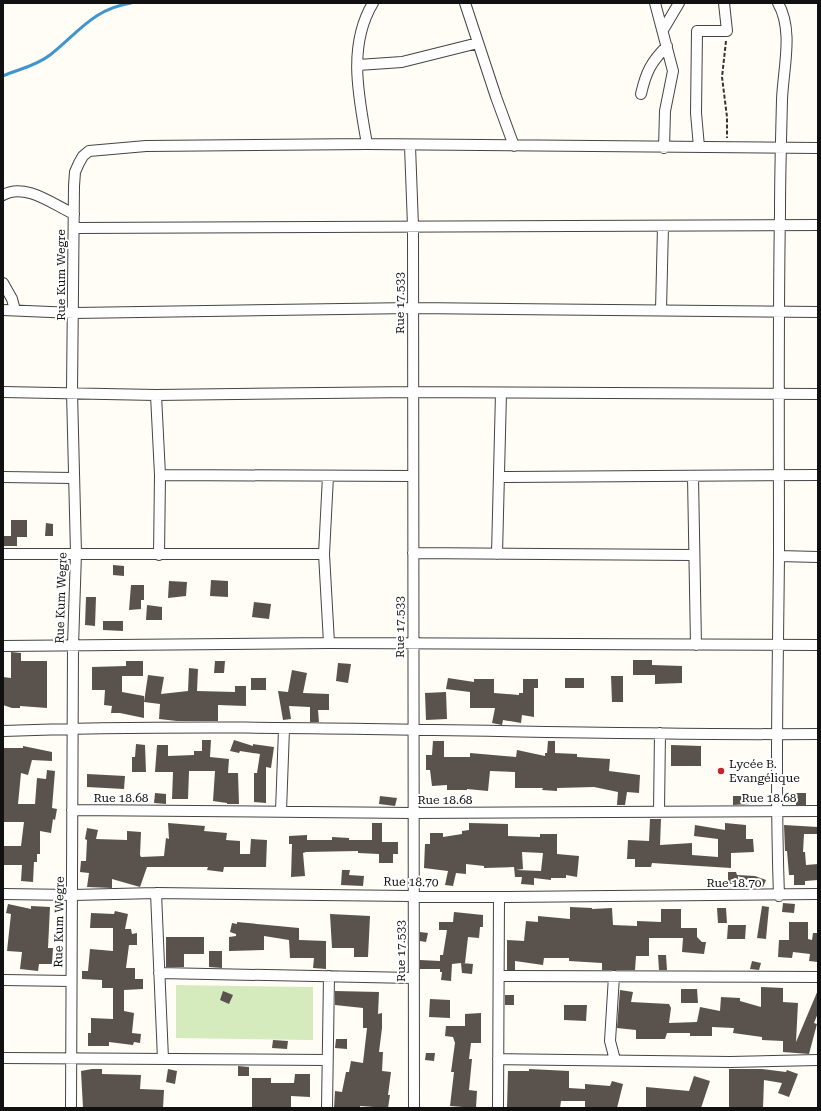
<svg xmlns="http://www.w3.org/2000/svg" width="821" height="1111" font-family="'Roboto Serif',serif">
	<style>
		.green { fill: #d5ebbd }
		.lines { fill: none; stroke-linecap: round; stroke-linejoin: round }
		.stream { stroke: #3f96cf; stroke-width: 3 }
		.building { fill: #5a524d; fill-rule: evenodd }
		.minor-casing { stroke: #444; stroke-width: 12 }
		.path { stroke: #333; stroke-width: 2; stroke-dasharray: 4 2; stroke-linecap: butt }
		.minor { stroke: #fff; stroke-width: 10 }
		.poi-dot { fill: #c4262e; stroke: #fff; stroke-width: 1.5 }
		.labels { text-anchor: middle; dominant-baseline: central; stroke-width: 4; stroke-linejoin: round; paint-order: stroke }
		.street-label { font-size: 12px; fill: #111; stroke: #fff }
		.poi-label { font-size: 12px; fill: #111; stroke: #fff; text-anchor: start }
	</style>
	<rect width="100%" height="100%" fill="#fffdf5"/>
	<!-- green -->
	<path class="green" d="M176,985L313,987V1040L176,1038Z"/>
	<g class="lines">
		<!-- stream -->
		<path class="stream" d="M3,76C19,69 36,66 50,55C78,33 93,9 131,3"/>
	</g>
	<!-- building -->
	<path class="building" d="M11,520H27V537H17V546H3V536H11Z
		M46,523L53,524V536H45Z
		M113,565L124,566V576L113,575Z
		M211,580L228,581V597L210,596Z
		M169,581L187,582L186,596L168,598Z
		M131,585H144V600H141V609L129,610Z
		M86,597H96L95,626L85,625Z
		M254,602L271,604L269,619L252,617Z
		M147,605L162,607V620H146Z
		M103,621H123V631L103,630Z
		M11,652L21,653V661H47V708L20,706V708H12L3,705V677L11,678Z
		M633,660H652V665L682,666V683L655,684V675H633Z
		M126,661H143V676H122V692L144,696V718L120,713H111L112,706L104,705L105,690H92V667L126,666Z
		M215,661H225L224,673H214Z
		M338,663L351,664L348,683L336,681Z
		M189,668L198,669L197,691L235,692V686H246V706L218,705V721H177L159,719L160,704L144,702L148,675L164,677L161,694L188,691Z
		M292,670L307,673L303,693L329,694V710H318L319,722H310V707L289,706L291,719L283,720L278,691L288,692Z
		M611,676H623V702H612Z
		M251,678H266V690H251Z
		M448,678L474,682V679H494V693L519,695V693H523V679H538V688H534V717L522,715L521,723L503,720L502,725L492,723L495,708H470V692L446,689Z
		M565,678H584V688H565Z
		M446,692L447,719L426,720L425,693Z
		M202,740H211L210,757L229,759L228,773H238L239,804H227V803L213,801L215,771H189L188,799H172L173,772H155L157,745H168V756L194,755V751H202Z
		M234,740L253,746V744L274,747L271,768L266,767V803L254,802V773H257L260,754L240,751L239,753L230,751Z
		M433,741H444V757H470V753L516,757L517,750L545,756V753H547L548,741H555V753L577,754V757L610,759L609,771L640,775L639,793L627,792L625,805H617L618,792L594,787L557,788V791L542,790L543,788H515V772L490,771L488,791L467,789V790H447V785L432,786L430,770H426V755H432Z
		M136,744L145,745L146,772H132V757H135Z
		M671,745L701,746V766H671Z
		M23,746L52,752V761L32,760L28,775L21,773L18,804H35L37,778L46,779L47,770L55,771L52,808L57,809L55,820L53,819L51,833L40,831V854H37V862H34L33,882L21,881L22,865H3V846H21L24,822H3V748H23Z
		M87,774L125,776L124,789L87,787Z
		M155,793L166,794V804L154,803Z
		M796,793H806V805H796Z
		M380,796L397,798L395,806L379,804Z
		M733,796H751V804L733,805Z
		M650,819H661L660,845L692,843V855L718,857V839L694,836L695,825L725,830V823L746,825V839H753L754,852L731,853V868L652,863L651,867H635V859H627L628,840L649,841Z
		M168,823L205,826L204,831L227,833L226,840L240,841V854H250L251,839L267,840L266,867H224L223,872L207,870L208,867H147L140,887L112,879V888L87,887L89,873L80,872L81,861H86L87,840L85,839L87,828L98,830L96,839L127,840V831L141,832L140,855L141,857L164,856L166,838L169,839Z
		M372,823H382V842H398V854H393V863H379V854L358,853V851L306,852L303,853L305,876L291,877L292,844H289V836L307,835V840H332V837L349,838V840H372Z
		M469,823L508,824V836L540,837V834H557V854L579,856L577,877L566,875V878H551V880L534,878V885L521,884L522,877H515L514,867L484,868V866L466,864V874L456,873L453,886L445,885L448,871L424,868L425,844H430V833H443V837L462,834V831L469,830ZM522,852L543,853L541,871L516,870L523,869Z
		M784,825L818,827V834H804L803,852H805L806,865L818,864V880L805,881V885H794V875H789L787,851H785Z
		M342,870H350L349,875L364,876L363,886L341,885Z
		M728,872H736L737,875L755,876L766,880L763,887L738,876V884H728Z
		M783,903L795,904L794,913L782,912Z
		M8,904L31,909V906L50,907L48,948H53L52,964H39L38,971L20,969L22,952L7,951L11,914L6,913Z
		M762,906L769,907L766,939L757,938Z
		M570,907L592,908V909L612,908L613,925L637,926V921L661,922V909H681V928H697V937L702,942H706L704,954L682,952L683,938H649V956H636L635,970H602V963L569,961V958H544L543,965L515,961V970H507V940L524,941L526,921L538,922V916L570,919Z
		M717,908H726L727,923H718Z
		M115,911L128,914L125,929H131L132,934L137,933V945H129L126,968H135V979H143V989L124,990V1011L134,1013L132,1033L141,1034L140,1043L134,1042L133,1045L109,1042V1046H88V1033H91V1018L113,1019V988H102V980L82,979V971H88L90,949L113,951V928H90L91,913L114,914Z
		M454,912L483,915V927H480L479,938L468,937L465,963H462L473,964L472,974L462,973L461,963L452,964L451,981L441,980L442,972H440V969H420V960L440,961V955H443L447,930H439V922H453Z
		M330,914L370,916L368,957H354V948H332Z
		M237,922L299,928V940L326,941V969L313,968L314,958H290L289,940L264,936V950L229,951V937L236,936V934L230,932L232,923L237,924Z
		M789,922H808V939L812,940L813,933H818V962L809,961L810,954L793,952L792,958L778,957L779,940H789Z
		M728,925H746L745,939H727Z
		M420,932L428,933L426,942L420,941Z
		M166,937H204V954H184V967H166Z
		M209,951H222V968L209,967Z
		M658,955H666L667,970H659Z
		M752,961L761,963L759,970L750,969Z
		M761,987L783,988V1002L798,1003L796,1042L818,990V1013L814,1023L817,1024L809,1054L783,1052V1041L762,1040V1037L733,1033L734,1028L712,1027V1036H690V1033H667L665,1039H636V1030L617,1028L620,990L633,992L631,1002L669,1004L671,1008L669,1023L697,1022L700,1007L720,1011L721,997L740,998V1001L761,1007Z
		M681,989H697L698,1003H681Z
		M223,991L233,995L229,1004L220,1000Z
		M335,991L379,992L378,1014L382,1013V1028L379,1052H383L382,1071L391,1072L388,1095H390L388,1108L360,1106V1108H334L335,1091L342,1092L346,1072H349L351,1061L363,1063L367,1028H363V1008L335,1005Z
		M505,995H514V1005H505Z
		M430,999L450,1000V1018L429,1017Z
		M564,1005H587L586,1021L564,1020Z
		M481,1013V1043H471L469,1059H472L469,1090L477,1091L476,1108L450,1106L454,1072H451L455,1043L453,1037L445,1036L446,1026H465V1014Z
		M336,1039H347V1049L335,1048Z
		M273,1040L288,1041L287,1049L272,1048Z
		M426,1053H435L434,1061L425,1060Z
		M238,1066L249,1067V1076H238Z
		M92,1069H102V1074L141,1075L140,1089L164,1090L163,1108H83L81,1071Z
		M168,1069L177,1071L175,1084L166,1082Z
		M529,1069L569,1071V1088L585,1089V1084L610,1086L612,1081L623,1084L617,1108H585V1101H561L560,1108H507L508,1071H529Z
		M729,1069H761L786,1072L787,1070L798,1074L789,1097L778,1093L782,1083L764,1080L763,1108H729Z
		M295,1074H310V1097L291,1096V1108H252V1078H271V1083H294Z
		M694,1076L710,1081L701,1108H646V1087L689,1091Z"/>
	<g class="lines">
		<!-- minor casing -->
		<g class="minor-casing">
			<path id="minor" d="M465,3L496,97L514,146
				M655,3L673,71L665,111L664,148
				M778,3C794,31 783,69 782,100C781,138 780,175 780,213C778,326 779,440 779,554C778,668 775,782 779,896
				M663,30L679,3
				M358,65L402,62L478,43
				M641,94C646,72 651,62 667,46
				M367,144C359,98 347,46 373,3
				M410,146L413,226L414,1108
				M699,147L696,113L697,31H727L724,3
				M3,195C25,182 54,205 74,214
				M74,228L818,225
				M3,283L12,299L15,310
				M3,310L74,313L413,308L818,312
				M661,310L663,226
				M3,392L156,395L413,392L818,394
				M156,395L160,475L159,555
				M160,475L413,476
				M328,476L324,554L329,643
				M3,477L73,478
				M499,477L818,475
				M693,477L696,645
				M413,553L694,555
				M3,554H324
				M497,554L501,393
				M779,556L818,557
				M3,646L329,643L818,645
				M3,731C274,721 546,736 818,734
				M72,810L413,813L818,811
				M281,811L284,729
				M659,811L660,733
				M156,893L163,1059
				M3,894L73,895L156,893L499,897L818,894
				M159,973L413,978
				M499,976L818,977
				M614,976L610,1041L615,1060
				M3,980L71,981
				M3,1058L327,1060
				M498,1059L730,1062L818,1060
				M71,1108L73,646L76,553L72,392L74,186L75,172L79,163L83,156L89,151L146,146L367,144L818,148
				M327,1108L329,976
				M498,1108L499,897"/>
		</g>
		<!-- path -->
		<path class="path" d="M726,41L722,77L727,117V138"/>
		<!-- minor -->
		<use href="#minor" class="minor"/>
	</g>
	<!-- markers -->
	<circle class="poi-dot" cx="721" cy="771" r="4"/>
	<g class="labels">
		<!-- street labels -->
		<g class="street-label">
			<text transform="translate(61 275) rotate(-90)">Rue Kum Wegre</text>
			<text transform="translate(400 303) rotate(-90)">Rue 17.533</text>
			<text transform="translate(61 598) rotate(-88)">Rue Kum Wegre</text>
			<text transform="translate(400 627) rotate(-90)">Rue 17.533</text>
			<text x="121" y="798">Rue 18.68</text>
			<text x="769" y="798">Rue 18.68</text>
			<text x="445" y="800">Rue 18.68</text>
			<text transform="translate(411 882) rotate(1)">Rue 18.70</text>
			<text x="734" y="883">Rue 18.70</text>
			<text transform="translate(59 922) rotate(-89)">Rue Kum Wegre</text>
			<text transform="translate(401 951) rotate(-90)">Rue 17.533</text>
		</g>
		<!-- poi labels -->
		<g class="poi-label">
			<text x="729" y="764">Lycée B.<tspan x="729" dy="14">Evangélique</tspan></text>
		</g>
	</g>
	<!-- border -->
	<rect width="821" height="1111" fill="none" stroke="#111111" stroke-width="8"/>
</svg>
